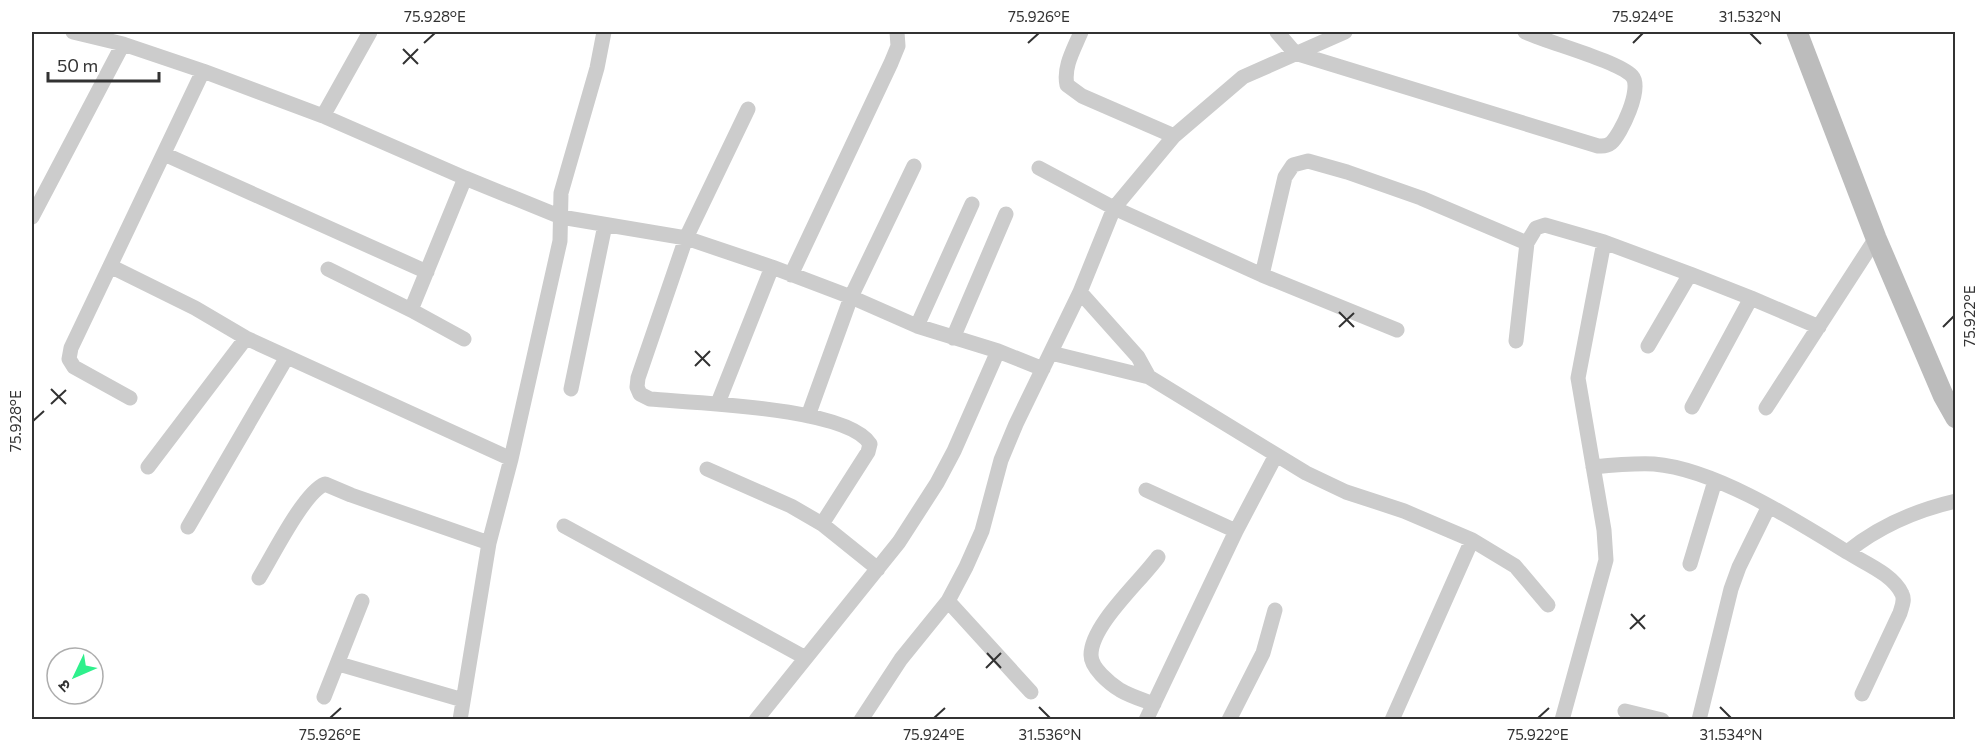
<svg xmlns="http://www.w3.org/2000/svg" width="1987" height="751" font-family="Commissioner,'Noto Sans Devanagari',sans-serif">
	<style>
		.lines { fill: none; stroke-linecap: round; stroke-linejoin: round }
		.street { stroke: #ccc; stroke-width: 15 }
		.secondary { stroke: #bcbcbc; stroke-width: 21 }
		.ticks { fill: none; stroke: #323232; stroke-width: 2 }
		.neatline { fill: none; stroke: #323232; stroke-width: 2 }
		.ticks-label { font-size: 15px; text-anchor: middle; fill: #323232 }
	</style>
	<rect width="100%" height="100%" fill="#fff"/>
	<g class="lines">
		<!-- street -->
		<path class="street" d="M1081,32C1074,49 1063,67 1067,85L1082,96L1174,136
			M1277,32L1295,53L1598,146C1603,146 1606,147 1611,143C1621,134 1643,88 1632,76C1618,61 1549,43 1525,32
			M123,44L203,71L323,116L465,178L561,217L686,238L772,267L851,297L917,326L998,351L1043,369
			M748,109L686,238L638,378L637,387L640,394L650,399C693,403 847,407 870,444L868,452L822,524
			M323,116L370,32
			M164,154L427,272
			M1039,168L1114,208L1262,275L1397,330
			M32,217L123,44L73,32
			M110,266L195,308L246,338L511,459
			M328,269L411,310L464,339
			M1690,274L1751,298
			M791,275L891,63L898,46L897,32
			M1262,275L1285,177L1293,165L1308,161L1347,172L1421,198L1527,243
			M1080,292L1138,357L1149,377
			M411,310L465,178
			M917,326L972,204
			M953,338L1006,214
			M1516,341L1527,243L1536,228L1545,225L1604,242L1690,274L1648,346
			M1051,353L1149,377L1306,473L1346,492L1404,511L1472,540L1515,566L1548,605
			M571,389L605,225
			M130,398L74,367L69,359L71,348L203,71
			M718,403L772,267
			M1692,407L1751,298L1819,327
			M1766,408L1876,238
			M808,416L851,297L914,166
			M148,467L246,338
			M1593,467C1613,465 1633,463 1654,464C1715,469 1795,520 1847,552C1878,527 1917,510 1956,501
			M707,469L791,506L822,524L878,569
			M1146,490L1236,531
			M564,526L804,657
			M188,527L287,357
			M1847,552C1864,563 1893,574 1902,594C1905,600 1902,606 1900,613L1862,694
			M1690,564L1715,481
			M259,578C272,557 304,492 325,484L351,495L489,543
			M948,601L1031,692
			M339,664L463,700
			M324,697L362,601
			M1154,704C1143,700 1130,696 1120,690C1109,683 1091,668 1091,655C1091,625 1140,582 1158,557
			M1625,711L1662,720
			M460,720L489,543L511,459L560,241L561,193L597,68L604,32
			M756,720L899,542L937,483L954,451L998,351
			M861,720L901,659L948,601L966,567L982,531L1001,460L1016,424L1080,292L1114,208L1174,136L1243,77L1345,32
			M1146,720L1236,531L1276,455
			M1229,720L1263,653L1275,610
			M1392,720L1472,540
			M1562,720L1606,560L1604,530L1578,378L1604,242
			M1699,720L1731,589L1739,567L1769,506"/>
		<!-- secondary -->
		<path class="secondary" d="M1797,32L1876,238L1943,395L1956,418"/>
	</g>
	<!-- ticks -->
	<path class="ticks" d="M1750,33L1761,44M424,43L435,33M1028,43L1039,33M1633,43L1643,33M403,49L418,64M403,64L418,49M1339,312L1354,327M1339,327L1354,313M1943,327L1954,316M695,351L710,366M695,366L710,351M51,389L66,404M51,404L66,390M33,421L44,411M1631,614L1645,629M1630,629L1645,615M987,653L1001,668M986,668L1001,653M1039,707L1050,718M1720,707L1731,718M330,718L341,708M934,718L945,708M1538,718L1549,708"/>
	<!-- border -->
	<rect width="1987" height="751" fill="none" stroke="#ffffff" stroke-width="66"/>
	<!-- north arrow -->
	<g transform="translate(75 676) rotate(226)"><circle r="28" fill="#ffffff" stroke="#adadad" stroke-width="1.5"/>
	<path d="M0-4.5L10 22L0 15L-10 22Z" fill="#2ef08c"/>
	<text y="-9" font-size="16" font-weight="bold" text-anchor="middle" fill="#323232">उ</text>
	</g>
	<!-- scale -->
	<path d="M48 72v9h111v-9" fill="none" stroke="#323232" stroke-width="3"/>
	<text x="57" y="72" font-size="18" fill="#323232" stroke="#ffffff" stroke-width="4.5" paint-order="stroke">50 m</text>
	<rect x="33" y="33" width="1921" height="685" class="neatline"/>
	<g class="ticks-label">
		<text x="435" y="22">75.928°E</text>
		<text x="1039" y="22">75.926°E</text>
		<text x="1643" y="22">75.924°E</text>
		<text x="1750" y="22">31.532°N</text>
		<text transform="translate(1970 316) rotate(-90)" y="5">75.922°E</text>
		<text transform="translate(16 421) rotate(-90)" y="5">75.928°E</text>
		<text x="330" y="740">75.926°E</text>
		<text x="934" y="740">75.924°E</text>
		<text x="1050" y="740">31.536°N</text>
		<text x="1538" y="740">75.922°E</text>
		<text x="1731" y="740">31.534°N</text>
	</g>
</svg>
